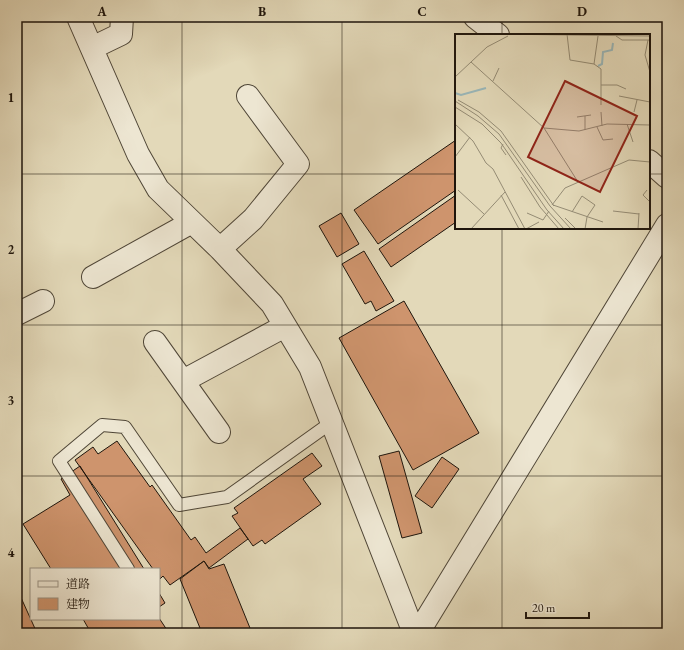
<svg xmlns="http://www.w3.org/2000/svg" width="684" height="650" font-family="'EB Garamond','Noto Serif JP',serif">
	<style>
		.building { fill: #ce946d; stroke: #1e150c }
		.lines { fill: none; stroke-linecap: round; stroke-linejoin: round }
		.service-casing { stroke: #4f4637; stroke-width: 14 }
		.minor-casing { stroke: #4f4637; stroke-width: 24 }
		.service { stroke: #ede6d2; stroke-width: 12 }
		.minor { stroke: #ede6d2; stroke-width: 22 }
		.grid { fill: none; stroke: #1e150c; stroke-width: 1; stroke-opacity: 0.55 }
		.inset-river { fill: none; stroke: #99b7ba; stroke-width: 2 }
		.inset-road { fill: none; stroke: #948b74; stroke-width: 1 }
		.view { fill: #8f2418; fill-opacity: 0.15; stroke: #8f2418; stroke-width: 2 }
		.inset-edge { fill: none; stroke: #1e150c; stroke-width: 2 }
		.neatline { fill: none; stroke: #1e150c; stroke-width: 1.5 }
		.grid-label { font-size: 13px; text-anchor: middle; font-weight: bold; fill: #1e150c }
	</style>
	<rect width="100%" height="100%" fill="#e3d9b9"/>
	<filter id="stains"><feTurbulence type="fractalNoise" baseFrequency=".005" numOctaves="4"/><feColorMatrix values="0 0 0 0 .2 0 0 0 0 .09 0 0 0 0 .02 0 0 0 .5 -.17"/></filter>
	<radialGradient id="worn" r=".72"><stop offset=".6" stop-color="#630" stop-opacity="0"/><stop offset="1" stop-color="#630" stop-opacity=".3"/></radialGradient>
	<!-- building -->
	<path class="building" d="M456,140V190L378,244L354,210Z
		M456,195V222L391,267L379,249Z
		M341,213L359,244L337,257L319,226Z
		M364,251L394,301L376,311L371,301L365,304L342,264Z
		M404,301L479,433L413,470L339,338Z
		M117,441L150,487L152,485L191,540L195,537L206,553L240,528L248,539L209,568L204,561L170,585L163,576L160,579L159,569H153L75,460L93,447L98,454Z
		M399,451L422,533L402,538L379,456Z
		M312,453L322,466L303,479L321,504L265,544L262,540L253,546L232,516L238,513L234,508Z
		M442,457L459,469L432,508L415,496Z
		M80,466L144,569H51L23,524L70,495L61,479Z
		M204,561L209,569L224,564L252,633H202L180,579Z
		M18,591L37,633H17V592Z
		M159,593L165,603L159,607Z
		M159,618L169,633H91L83,619H159Z"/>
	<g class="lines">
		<!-- service casing -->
		<g class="service-casing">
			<path id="service" d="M128,569L59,461L102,425L125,427L179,505L227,497L332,422"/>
		</g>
		<!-- minor casing -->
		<g class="minor-casing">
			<path id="minor" d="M78,17L138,154L158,189L220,249L272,304L310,367L414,633
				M475,17L498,35
				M92,48L121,34L122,17
				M649,161L667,177
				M220,249L253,219L298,164L248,96
				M93,277L192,222
				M17,314L43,301
				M155,342L219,432
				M183,381L285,326
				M418,633L667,225"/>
		</g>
		<!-- service -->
		<use href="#service" class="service"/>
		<!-- minor -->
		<use href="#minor" class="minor"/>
	</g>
	<!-- grid -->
	<path class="grid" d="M182,17V633M342,17V633M502,17V35M17,174H456M649,174H667M502,228V633M17,325H667M17,476H667"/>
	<!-- overview -->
	<g transform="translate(455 34)">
		<rect width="195" height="195" fill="#e3d9b9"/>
		<path class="inset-river" d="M143,32L147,30L148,18L157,16L158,9M0,59L6,61L31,54"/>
		<path class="inset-road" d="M37,0L195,2M112,0L115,26L139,30L146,35V71M161,2L167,6H195M193,6L190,21L195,38M16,28L89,94L123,148M139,30L143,2M0,43L32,13L53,2M38,47L44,34M146,51H162L171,55M164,62L195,68M3,66L24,78L46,97L99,172M0,67L23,82L44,100L95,172L116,195M0,73L27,90L46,109L92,176L109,195M146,78L147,92M179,78L182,66M130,82V96M122,83L136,81M0,90L18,107L31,129L38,135M172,90L178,108M142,93L148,106L158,105M89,94L124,97L152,90L195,91M48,110L46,114L51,121M0,123L15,103M38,135L70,195M66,143L85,173L104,195M3,156L29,180M192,156L188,161L195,168M46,161L64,195M97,171L110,154L174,126L195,128M98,171L148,188M158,177L184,180M117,178L127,162L140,171L132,183L130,195M72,179L88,186L94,177M110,184L121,195M16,195L50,158M71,195L84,188M183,195L184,179"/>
		<path class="view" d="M110,47L182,82L145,158L73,123Z"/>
		<rect width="195" height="195" class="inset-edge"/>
	</g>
	<!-- margin -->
	<rect width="684" height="650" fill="none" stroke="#e3d9b9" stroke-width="44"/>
	<!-- legend -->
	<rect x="30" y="568" width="130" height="52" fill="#ede6d2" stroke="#9a9283"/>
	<rect x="38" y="581" width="20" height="6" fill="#ede6d2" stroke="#9a9283"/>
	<text x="66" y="588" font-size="12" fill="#1e150c">道路</text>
	<rect x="38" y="598" width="20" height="12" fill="#ce946d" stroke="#9a9283"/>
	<text x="66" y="608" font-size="12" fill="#1e150c">建物</text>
	<!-- scale -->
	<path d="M526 612v6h63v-6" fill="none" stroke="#1e150c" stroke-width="2"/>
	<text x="532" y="612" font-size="12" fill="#1e150c" stroke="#ede6d2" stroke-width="3" paint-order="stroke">20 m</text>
	<rect x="22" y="22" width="640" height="606" class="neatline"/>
	<g class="grid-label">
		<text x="102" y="16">A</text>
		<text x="262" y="16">B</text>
		<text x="422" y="16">C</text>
		<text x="582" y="16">D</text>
		<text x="11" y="102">1</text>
		<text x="11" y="254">2</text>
		<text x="11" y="405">3</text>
		<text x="11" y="557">4</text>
	</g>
	<rect width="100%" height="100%" filter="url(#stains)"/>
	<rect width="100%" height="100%" fill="url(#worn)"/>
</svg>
